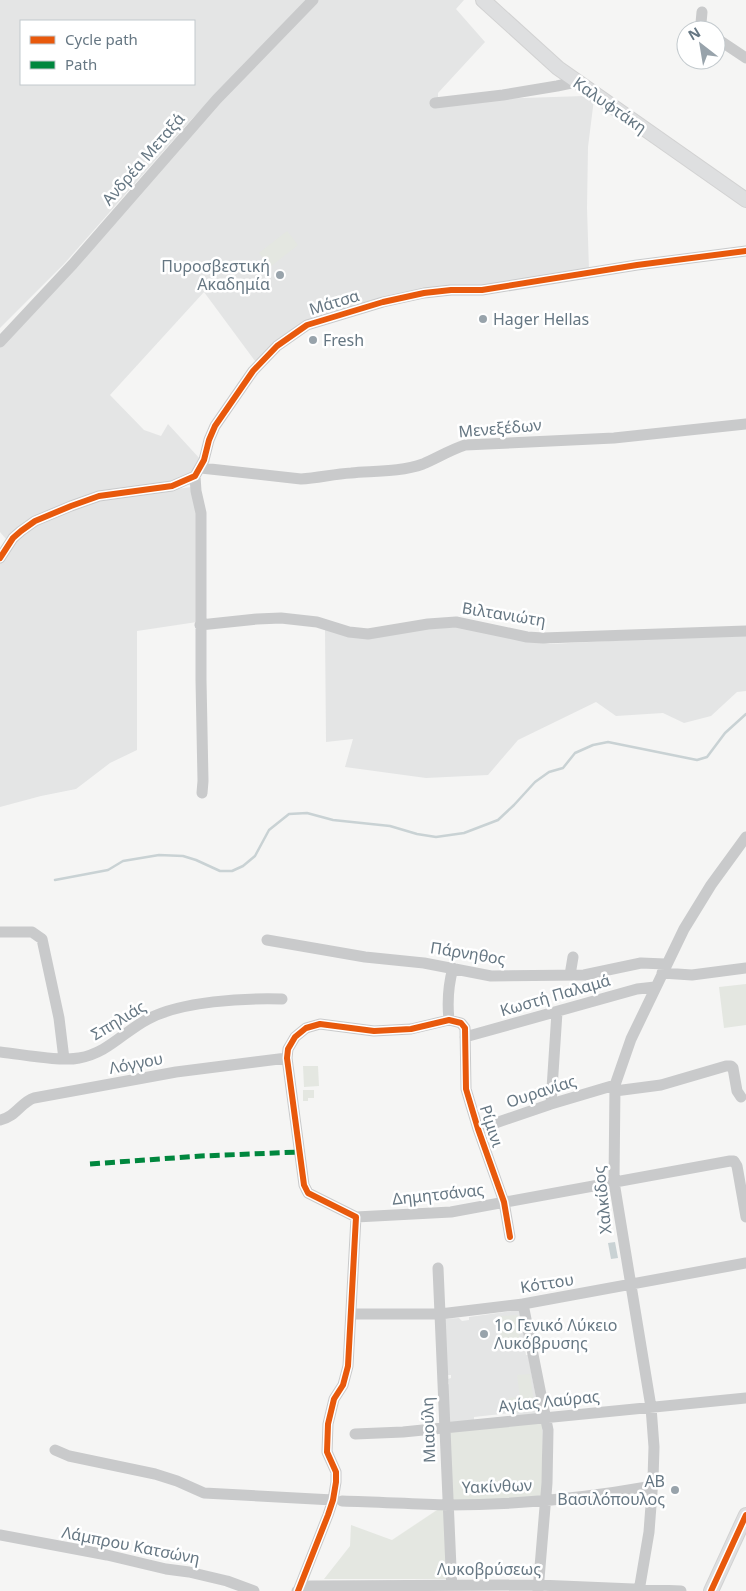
<svg xmlns="http://www.w3.org/2000/svg" width="746" height="1591" font-family="'Noto Sans',sans-serif">
	<style>
		.built { fill: #e4e5e5; fill-rule: evenodd }
		.green { fill: #e4e7e1 }
		.water { fill: #c9d2d4 }
		.lines { fill: none; stroke-linecap: round; stroke-linejoin: round }
		.stream { stroke: #c9d2d4; stroke-width: 2.5 }
		.major-casing { stroke: #d2d2d2; stroke-width: 16 }
		.minor { stroke: #c9cacb; stroke-width: 11 }
		.major { stroke: #dedfe0; stroke-width: 14 }
		.quiet { stroke: #00873e; stroke-width: 5; stroke-dasharray: 10 5; stroke-linecap: butt }
		.cycleway-casing { stroke: #fff; stroke-width: 9 }
		.cycleway { stroke: #e8590c; stroke-width: 6 }
		.poi-dot { fill: #98a3ab; stroke: #fff; stroke-width: 2 }
		.labels { text-anchor: middle; dominant-baseline: central; stroke-width: 5; stroke-linejoin: round; paint-order: stroke }
		.street-label { font-size: 16px; fill: #667783; stroke: #fff }
		.poi-label { font-size: 16px; fill: #667783; stroke: #fff; text-anchor: start }
	</style>
	<rect width="100%" height="100%" fill="#f5f5f4"/>
	<!-- built -->
	<path class="built" d="M0,0H306L191,120L64,264L0,328ZM21,21H194V84H21Z
		M316,0H464L456,9L485,42L438,93V106L497,99L584,96L589,95L594,99L588,147L587,208L589,270L328,314L255,361L204,292L110,395L144,430L161,436L168,424L201,460L191,474L175,482L115,490L6,539L0,532V347L212,110Z
		M191,487L196,505L197,622L137,631V750L110,763L76,789L41,796L0,807V562L14,540L37,523L95,500Z
		M460,627L550,644L746,634V691L737,692L711,716L684,723L663,713L616,716L596,702L518,740L488,775L426,778L345,767L353,739L326,742L325,629H423Z
		M519,1310L527,1347L525,1349L526,1355H528L539,1414L511,1417L510,1413L474,1417V1422L448,1423L447,1385L449,1384L448,1379L451,1378V1375H446L443,1319L459,1318L462,1321L469,1320V1317Z"/>
	<!-- green -->
	<path class="green" d="M287,231L298,245L270,267L259,253Z
		M746,984V1025L724,1028L719,987Z
		M303,1066H318L319,1086L304,1087Z
		M303,1090H314V1098H308V1101H303Z
		M518,1315L520,1346L501,1347L500,1316Z
		M530,1374L535,1410L511,1413L509,1398L520,1397L517,1375Z
		M542,1421V1499L450,1501L446,1430Z
		M437,1510H445L447,1579H324L350,1546L351,1525L392,1540Z"/>
	<!-- water -->
	<path class="water" d="M615,1242L618,1258L611,1259L608,1243Z"/>
	<g class="lines">
		<!-- stream -->
		<path class="stream" d="M55,880L108,870L123,861L159,855L183,856L196,860L220,871H232L243,866L255,856L269,830L289,814L307,813L333,820L390,826L417,834L436,837L464,833L498,820L514,805L535,782L549,772L563,768L575,753L593,745L608,742L697,760L707,757L725,733L746,714"/>
		<!-- major casing -->
		<g class="major-casing">
			<path id="major" d="M483,0L558,68L746,200
				M711,1591L746,1515"/>
		</g>
		<!-- minor -->
		<path class="minor" d="M702,12L701,23L705,30
			M716,38L746,58
			M435,103L503,95L557,86L576,82
			M0,342L73,264L217,99L313,0
			M201,468L301,479C318,478 334,474 351,473C374,471 401,472 423,464C437,458 450,450 465,445L614,438L746,424
			M195,476L196,491L201,513V680L203,781L202,793
			M0,558L13,538L21,531L35,521L71,506L99,496L172,486L195,476L204,460L209,440L215,426L253,371L277,346L307,325L383,302L424,293L451,290H482L637,265L746,251
			M200,625L257,619L281,618L317,622L349,632L368,634L428,624L456,622L527,637L543,638L746,631
			M0,932H32L42,939L59,1018L64,1059
			M267,940L365,957L424,963L491,976L584,975L641,963L665,964
			M662,973L692,975L746,968
			M570,975L573,957
			M449,1020C447,1001 448,986 453,968
			M465,1037L637,989L655,987
			M0,1052C21,1054 60,1062 79,1058C108,1053 123,1032 148,1019C182,1001 244,998 282,999
			M615,1091L661,1085L726,1066H731L733,1068L737,1091L741,1097
			M551,1104L557,1012
			M0,1120C16,1117 21,1102 34,1098L176,1072L287,1058
			M478,1129L551,1104L615,1085
			M356,1217L451,1212L730,1161H734L737,1166L746,1217
			M438,1268L452,1591
			M523,1304L548,1430L547,1483L538,1591
			M351,1314H440L523,1304L746,1263
			M355,1434L403,1432L746,1398
			M55,1450L69,1456L155,1474L177,1481L204,1493L333,1500
			M342,1501C378,1502 413,1504 449,1505C517,1505 586,1498 653,1486
			M0,1535L107,1555L166,1569L189,1572L227,1581L254,1591
			M297,1591L303,1587L310,1586L538,1585L681,1591
			M298,1591L328,1515L333,1500L336,1482V1472L327,1452L328,1424L334,1399L343,1385L348,1366L356,1217L308,1193L304,1185L287,1058L288,1049L295,1037L306,1028L320,1024L374,1031L411,1029L449,1020L461,1023L465,1028L466,1089L478,1129L504,1202L510,1237
			M639,1591L649,1532L653,1479L654,1447L651,1407L614,1182L615,1085L631,1039L684,929L711,885L746,837"/>
		<!-- major -->
		<use href="#major" class="major"/>
		<!-- quiet -->
		<path class="quiet" d="M90,1164L201,1156L299,1152"/>
		<!-- cycleway casing -->
		<g class="cycleway-casing">
			<path id="cycleway" d="M0,558L13,538L21,531L35,521L71,506L99,496L172,486L195,476L204,460L209,440L215,426L253,371L277,346L307,325L383,302L424,293L451,290H482L637,265L746,251
				M298,1591L328,1515L333,1500L336,1482V1472L327,1452L328,1424L334,1399L343,1385L348,1366L356,1217L308,1193L304,1185L287,1058L288,1049L295,1037L306,1028L320,1024L374,1031L411,1029L449,1020L461,1023L465,1028L466,1089L478,1129L504,1202L510,1237
				M711,1591L746,1515"/>
		</g>
		<!-- cycleway -->
		<use href="#cycleway" class="cycleway"/>
	</g>
	<!-- markers -->
	<g class="poi-dot">
		<circle cx="280" cy="275" r="5"/>
		<circle cx="483" cy="319" r="5"/>
		<circle cx="313" cy="340" r="5"/>
		<circle cx="484" cy="1334" r="5"/>
		<circle cx="675" cy="1490" r="5"/>
	</g>
	<g class="labels">
		<!-- street labels -->
		<g class="street-label">
			<text transform="translate(610 105) rotate(35)">Καλυφτάκη</text>
			<text transform="translate(143 159) rotate(-49)">Ανδρέα Μεταξά</text>
			<text transform="translate(334 302) rotate(-17)">Μάτσα</text>
			<text transform="translate(500 428) rotate(-5)">Μενεξέδων</text>
			<text transform="translate(504 614) rotate(9)">Βιλτανιώτη</text>
			<text transform="translate(468 953) rotate(9)">Πάρνηθος</text>
			<text transform="translate(555 995) rotate(-16)">Κωστή Παλαμά</text>
			<text transform="translate(118 1020) rotate(-31)">Σπηλιάς</text>
			<text transform="translate(136 1063) rotate(-11)">Λόγγου</text>
			<text transform="translate(541 1091) rotate(-18)">Ουρανίας</text>
			<text transform="translate(492 1126) rotate(72)">Ρίμινι</text>
			<text transform="translate(438 1194) rotate(-6)">Δημητσάνας</text>
			<text transform="translate(602 1200) rotate(-96)">Χαλκίδος</text>
			<text transform="translate(547 1283) rotate(-9)">Κόττου</text>
			<text transform="translate(549 1401) rotate(-6)">Αγίας Λαύρας</text>
			<text transform="translate(428 1430) rotate(-92)">Μιαούλη</text>
			<text transform="translate(497 1486) rotate(-2)">Υακίνθων</text>
			<text transform="translate(131 1545) rotate(11)">Λάμπρου Κατσώνη</text>
			<text x="489" y="1569">Λυκοβρύσεως</text>
		</g>
		<!-- poi labels -->
		<g class="poi-label">
			<text x="270" y="266" text-anchor="end">Πυροσβεστική<tspan x="270" dy="18">Ακαδημία</tspan></text>
			<text x="493" y="319">Hager Hellas</text>
			<text x="323" y="340">Fresh</text>
			<text x="494" y="1325">1ο Γενικό Λύκειο<tspan x="494" dy="18">Λυκόβρυσης</tspan></text>
			<text x="665" y="1481" text-anchor="end">ΑΒ<tspan x="665" dy="18">Βασιλόπουλος</tspan></text>
		</g>
	</g>
	<!-- legend -->
	<rect x="20" y="20" width="175" height="65" fill="#ffffff" stroke="#c2c9cd"/>
	<rect x="30" y="36" width="25" height="8" fill="#e8590c" stroke="#c2c9cd"/>
	<text x="65" y="45" font-size="15" fill="#667783">Cycle path</text>
	<rect x="30" y="61" width="25" height="8" fill="#00873e" stroke="#c2c9cd"/>
	<text x="65" y="70" font-size="15" fill="#667783">Path</text>
	<!-- north arrow -->
	<g transform="translate(701 45) rotate(329)"><circle r="24" fill="#ffffff" stroke="#c2c9cd"/>
	<path d="M0-4L9 19L0 12L-9 19Z" fill="#98a3ab"/>
	<text y="-8" font-size="14" font-weight="bold" text-anchor="middle" fill="#667783">N</text>
	</g>
</svg>
